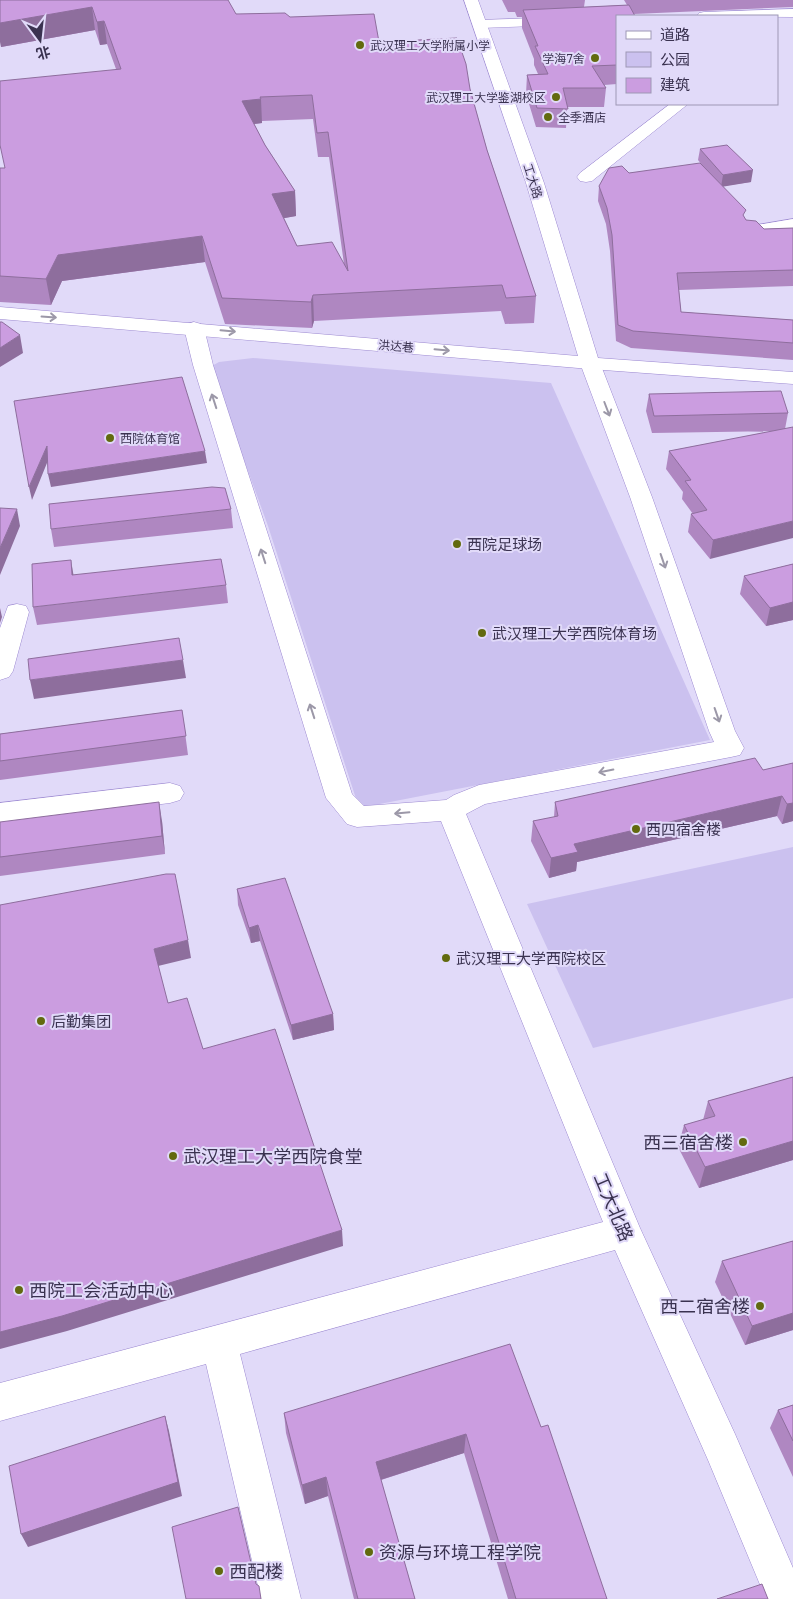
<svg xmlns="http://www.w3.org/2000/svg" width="793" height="1599" font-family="'Noto Serif','Noto Sans SC',serif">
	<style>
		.green { fill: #cbc1ef }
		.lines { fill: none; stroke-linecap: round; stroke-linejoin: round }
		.minor-casing { stroke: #9c89d1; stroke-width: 1 }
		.tertiary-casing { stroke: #9c89d1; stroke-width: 1 }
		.minor { fill: #fff; fill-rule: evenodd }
		.tertiary { fill: #fff; fill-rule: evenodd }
		.wall { fill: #af87c1; fill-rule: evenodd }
		.shaded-wall { fill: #8e6e9d }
		.building { fill: #cb9de0; stroke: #8e6e9d; fill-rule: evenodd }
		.oneway { stroke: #9c98a8 }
		.poi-dot { fill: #626a0f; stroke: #e1daf9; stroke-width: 2 }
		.labels { text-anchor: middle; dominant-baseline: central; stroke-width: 4; stroke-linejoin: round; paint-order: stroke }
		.far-poi-label { font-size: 12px; fill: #3a3250; stroke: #e1daf9; text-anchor: start }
		.far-street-label { font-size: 12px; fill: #3a3250; stroke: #e1daf9 }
		.poi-label { font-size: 15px; fill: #3a3250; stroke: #e1daf9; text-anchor: start }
		.near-poi-label { font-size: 18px; fill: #3a3250; stroke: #e1daf9; text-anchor: start }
		.near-street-label { font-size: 18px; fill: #3a3250; stroke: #e1daf9 }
	</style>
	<rect width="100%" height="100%" fill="#e1daf9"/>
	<!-- green -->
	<path class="green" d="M253,358L551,383L710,740L359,808L268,526L210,367L219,362Z
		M793,847V998L593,1048L527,904Z"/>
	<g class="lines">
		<!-- minor casing -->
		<g class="minor-casing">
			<path id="minor" d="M793,9V17L697,16L699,13L704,12Z
				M617,15L622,16H617V23L480,28L475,27L473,24L475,21L480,20Z
				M670,104H688L592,181L586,182L580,181L577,177L580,173Z
				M793,219V229L751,236L745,235L742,231L745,227Z
				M194,322L201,324L204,328L213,365L352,794L364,806L446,800L454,795L479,785L714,742L709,731L630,497L580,363L583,359L590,357L597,359L600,363L652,497L735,731L744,748L740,755L731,757L485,804L466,814L640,1228L735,1434L793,1568V1599H766L708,1460L615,1250L240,1354L301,1599H261L206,1364L0,1421V1383L603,1222L441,821L357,827L347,824L326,798L193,365L184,328L187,324Z
				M17,604L26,606L29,612L13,671L9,677L0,680V628L8,606Z
				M170,783L180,786L184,793L180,800L170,803L0,823V803Z"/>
		</g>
		<!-- tertiary casing -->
		<g class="tertiary-casing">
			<path id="tertiary" d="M464,0H478L544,183L598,358L793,372V384L590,369L0,319V307L578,356L526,183Z"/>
		</g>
		<!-- minor -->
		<use href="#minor" class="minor"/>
		<!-- tertiary -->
		<use href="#tertiary" class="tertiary"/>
	</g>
	<!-- wall -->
	<path class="wall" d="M0,0L290,17L379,42L470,89L487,150L536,296L534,323L505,324L501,311L314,321L312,328L225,324L205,262L62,281L51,305L0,302V168H4L116,69L107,44L100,45L95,30L1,47ZM313,119L318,157H329L344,264L297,246L284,218L296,216L295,191L265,145L254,124L262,123V121Z
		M502,0H585L584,7L627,5L624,0H793V7L634,14L617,16V84L604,85L606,88L604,107H567L566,128L536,127L526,94L527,75L538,74L534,65V59L522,28V17H517L515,12H508Z
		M700,149L751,182L723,186L746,220L764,229L793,228V286L679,290L681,312L793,320V360L631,348L616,341L610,251L606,224L598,201L599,186L629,173L702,165L698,160Z
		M649,394L788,413L785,429L710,559L688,532L691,514H693L682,499L683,492L666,469L669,451L774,431L652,433L646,411Z
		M231,509L233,528L54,547L51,529Z
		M793,564V620L766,626L740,594L744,576Z
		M226,585L228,603L37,625L33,607Z
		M182,710L188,755L0,780V734Z
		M793,763V821L782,824L777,816L577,862L576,871L549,878L531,841L533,821L554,817L555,802L763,770Z
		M162,821L165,854L0,876V822Z
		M237,889L333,1014L334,1030L293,1040L260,941L251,943L238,905Z
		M793,1077V1160L699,1188L678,1147L684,1125L703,1120L708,1101Z
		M793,1241V1330L745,1345L715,1282L722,1261Z
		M793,1405V1477L770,1428L778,1410Z
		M284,1413L541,1427L607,1599H508L464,1453L381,1480L415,1599H354L328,1496L305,1504L286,1433Z"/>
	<!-- shaded-wall -->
	<path class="shaded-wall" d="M92,7L95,30L1,47L0,42V23Z
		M104,21L107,44L100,45L97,22Z
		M261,99L262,123L244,125L242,101Z
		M753,170L751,182L721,187L723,175Z
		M295,191L296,216L274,220L272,194Z
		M202,236L205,262L62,281L51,305L46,279L58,255Z
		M313,295L314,321L312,328L311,302Z
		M20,335L23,353L0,367V348Z
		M47,446L49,458L32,500L29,487Z
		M205,451L207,463L51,487L48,474Z
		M17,509L20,526L0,575V548Z
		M793,521V538L710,559L713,540Z
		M71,560L74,578L72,575Z
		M793,602V620L766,626L770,608Z
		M0,608L2,617L0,623Z
		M183,660L186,678L34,699L30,680Z
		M782,796L777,816L577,862L576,871L549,878L551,858L574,844Z
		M159,802L162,821L165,854L162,836Z
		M793,803V821L782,824L787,804Z
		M258,925L260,941L251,943L249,928Z
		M188,940L191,958L158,966L154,949Z
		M333,1014L334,1030L293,1040L291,1025Z
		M793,1141V1160L699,1188L705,1167Z
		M342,1230L343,1246L67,1331L0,1349V1332Z
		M793,1313V1330L745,1345L752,1326Z
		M165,1416L169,1431L182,1496L28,1547L21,1534Z
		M466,1434L464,1453L377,1481L376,1462Z
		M326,1477L328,1496L305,1504L302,1485Z"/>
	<!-- building -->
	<path class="building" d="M0,0H228L236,14L285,13L290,17L374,14L379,42L457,38L466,64L470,89L487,150L536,296L506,298L502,285L313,295L311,302L222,298L202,236L58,255L46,279L0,276V168H5L0,145V81L121,69L104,21L97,22L92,7L0,23ZM312,95L317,133L328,132L348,271L332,242L297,246L272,194L295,191L265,145L242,101L261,99L260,97Z
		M629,5L635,16H617V65L592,66L606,88H563L568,109L537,108L527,75L548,74L535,46H538L523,10Z
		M727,145L753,170L723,175L700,149Z
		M700,163L746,210L743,215L746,220L756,221L764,229L793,228V270L677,273L681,312L793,320V343L633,331L618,325L612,235L607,208L599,186L609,168L622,166L629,173Z
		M0,322H2L20,335L0,348Z
		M182,377L205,451L48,474L47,446L29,487L14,401Z
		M781,391L788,413L654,416L649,394Z
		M793,427V521L713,540L691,514L707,510L685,481L691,480L669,451Z
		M212,487L225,488L231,509L51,529L49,504Z
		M0,508L17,509L0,548Z
		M221,559L226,585L33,607L32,564L71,560L72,575Z
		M793,564V602L770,608L744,576Z
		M179,638L183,660L30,680L28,659Z
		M182,710L186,736L0,761V734Z
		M755,758L763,770L793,763V803L787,804L782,796L574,844L578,852L551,858L533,821L558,816L555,802Z
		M159,802L162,836L0,857V822Z
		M166,874H175L188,940L154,949L168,1003L187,998L203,1049L275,1029L342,1230L62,1316L0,1332V905Z
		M285,878L333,1014L291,1025L258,925L249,928L237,889Z
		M793,1077V1141L705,1167L684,1125L715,1116L708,1101Z
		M793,1241V1313L752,1326L722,1261Z
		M510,1344L541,1427L548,1425L607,1599H516L466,1434L376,1462L415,1599H358L326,1477L302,1485L284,1413Z
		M793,1405V1441L778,1410Z
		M165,1416L178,1482L21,1534L9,1466Z
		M238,1507L256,1584L259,1586L261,1599H186L172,1527Z
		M762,1584L768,1599H717Z"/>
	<!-- one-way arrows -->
	<defs><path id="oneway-shaft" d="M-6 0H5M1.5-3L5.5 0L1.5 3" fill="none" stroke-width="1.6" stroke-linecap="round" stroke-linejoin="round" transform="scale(1.25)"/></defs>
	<g class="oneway">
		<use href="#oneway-shaft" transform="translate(49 317) rotate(4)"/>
		<use href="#oneway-shaft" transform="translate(228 331) rotate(5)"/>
		<use href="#oneway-shaft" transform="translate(442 350) rotate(5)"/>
		<use href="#oneway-shaft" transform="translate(214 401) rotate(-108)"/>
		<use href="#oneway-shaft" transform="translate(607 409) rotate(69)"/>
		<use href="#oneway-shaft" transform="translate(263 556) rotate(-108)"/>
		<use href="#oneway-shaft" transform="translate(663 561) rotate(71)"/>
		<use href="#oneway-shaft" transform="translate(312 711) rotate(-108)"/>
		<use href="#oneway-shaft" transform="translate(717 715) rotate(71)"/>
		<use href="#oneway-shaft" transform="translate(606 771) rotate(169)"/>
		<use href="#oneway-shaft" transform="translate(402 813) rotate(175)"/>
	</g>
	<!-- markers -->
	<g class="poi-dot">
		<circle cx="360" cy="45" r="5"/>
		<circle cx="595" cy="58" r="5"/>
		<circle cx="556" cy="97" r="5"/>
		<circle cx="548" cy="117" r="5"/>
		<circle cx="110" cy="438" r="5"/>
		<circle cx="457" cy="544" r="5"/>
		<circle cx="482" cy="633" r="5"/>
		<circle cx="636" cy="829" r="5"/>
		<circle cx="446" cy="958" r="5"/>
		<circle cx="41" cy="1021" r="5"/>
		<circle cx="743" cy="1142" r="5"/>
		<circle cx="173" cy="1156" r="5"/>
		<circle cx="19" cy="1290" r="5"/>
		<circle cx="760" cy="1306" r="5"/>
		<circle cx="369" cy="1552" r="5"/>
		<circle cx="219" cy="1571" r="5"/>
	</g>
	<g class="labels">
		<!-- far-poi labels -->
		<g class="far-poi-label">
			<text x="370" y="45">武汉理工大学附属小学</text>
			<text x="585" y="58" text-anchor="end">学海7舍</text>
			<text x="546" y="97" text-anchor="end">武汉理工大学鉴湖校区</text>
			<text x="558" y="117">全季酒店</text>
			<text x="120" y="438">西院体育馆</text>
		</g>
		<!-- far-street labels -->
		<g class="far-street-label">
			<text transform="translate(533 181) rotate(72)">工大路</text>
			<text transform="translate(396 346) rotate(5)">洪达巷</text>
		</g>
		<!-- poi labels -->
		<g class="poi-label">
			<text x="467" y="544">西院足球场</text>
			<text x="492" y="633">武汉理工大学西院体育场</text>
			<text x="646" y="829">西四宿舍楼</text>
			<text x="456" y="958">武汉理工大学西院校区</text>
			<text x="51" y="1021">后勤集团</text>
		</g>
		<!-- near-poi labels -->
		<g class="near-poi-label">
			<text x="733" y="1142" text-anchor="end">西三宿舍楼</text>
			<text x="183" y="1156">武汉理工大学西院食堂</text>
			<text x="29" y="1290">西院工会活动中心</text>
			<text x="750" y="1306" text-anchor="end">西二宿舍楼</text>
			<text x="379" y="1552">资源与环境工程学院</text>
			<text x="229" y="1571">西配楼</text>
		</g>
		<!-- near-street labels -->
		<g class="near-street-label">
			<text transform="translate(614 1207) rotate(67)">工大北路</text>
		</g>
	</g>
	<!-- legend -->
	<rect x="616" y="15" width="162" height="90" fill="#e1daf9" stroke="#9e97b5"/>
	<rect x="626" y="31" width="25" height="8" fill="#ffffff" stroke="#9e97b5"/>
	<text x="660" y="40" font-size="15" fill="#3a3250">道路</text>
	<rect x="626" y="52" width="25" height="15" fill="#cbc1ef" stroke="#9e97b5"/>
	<text x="660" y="65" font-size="15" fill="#3a3250">公园</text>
	<rect x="626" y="78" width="25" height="15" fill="#cb9de0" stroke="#9e97b5"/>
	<text x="660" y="90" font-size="15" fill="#3a3250">建筑</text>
	<!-- north arrow -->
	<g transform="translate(40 40) rotate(165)" stroke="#e1daf9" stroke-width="4" paint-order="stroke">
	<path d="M0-4L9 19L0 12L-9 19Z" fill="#3a3250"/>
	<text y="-8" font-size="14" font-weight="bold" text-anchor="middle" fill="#3a3250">北</text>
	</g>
</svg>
